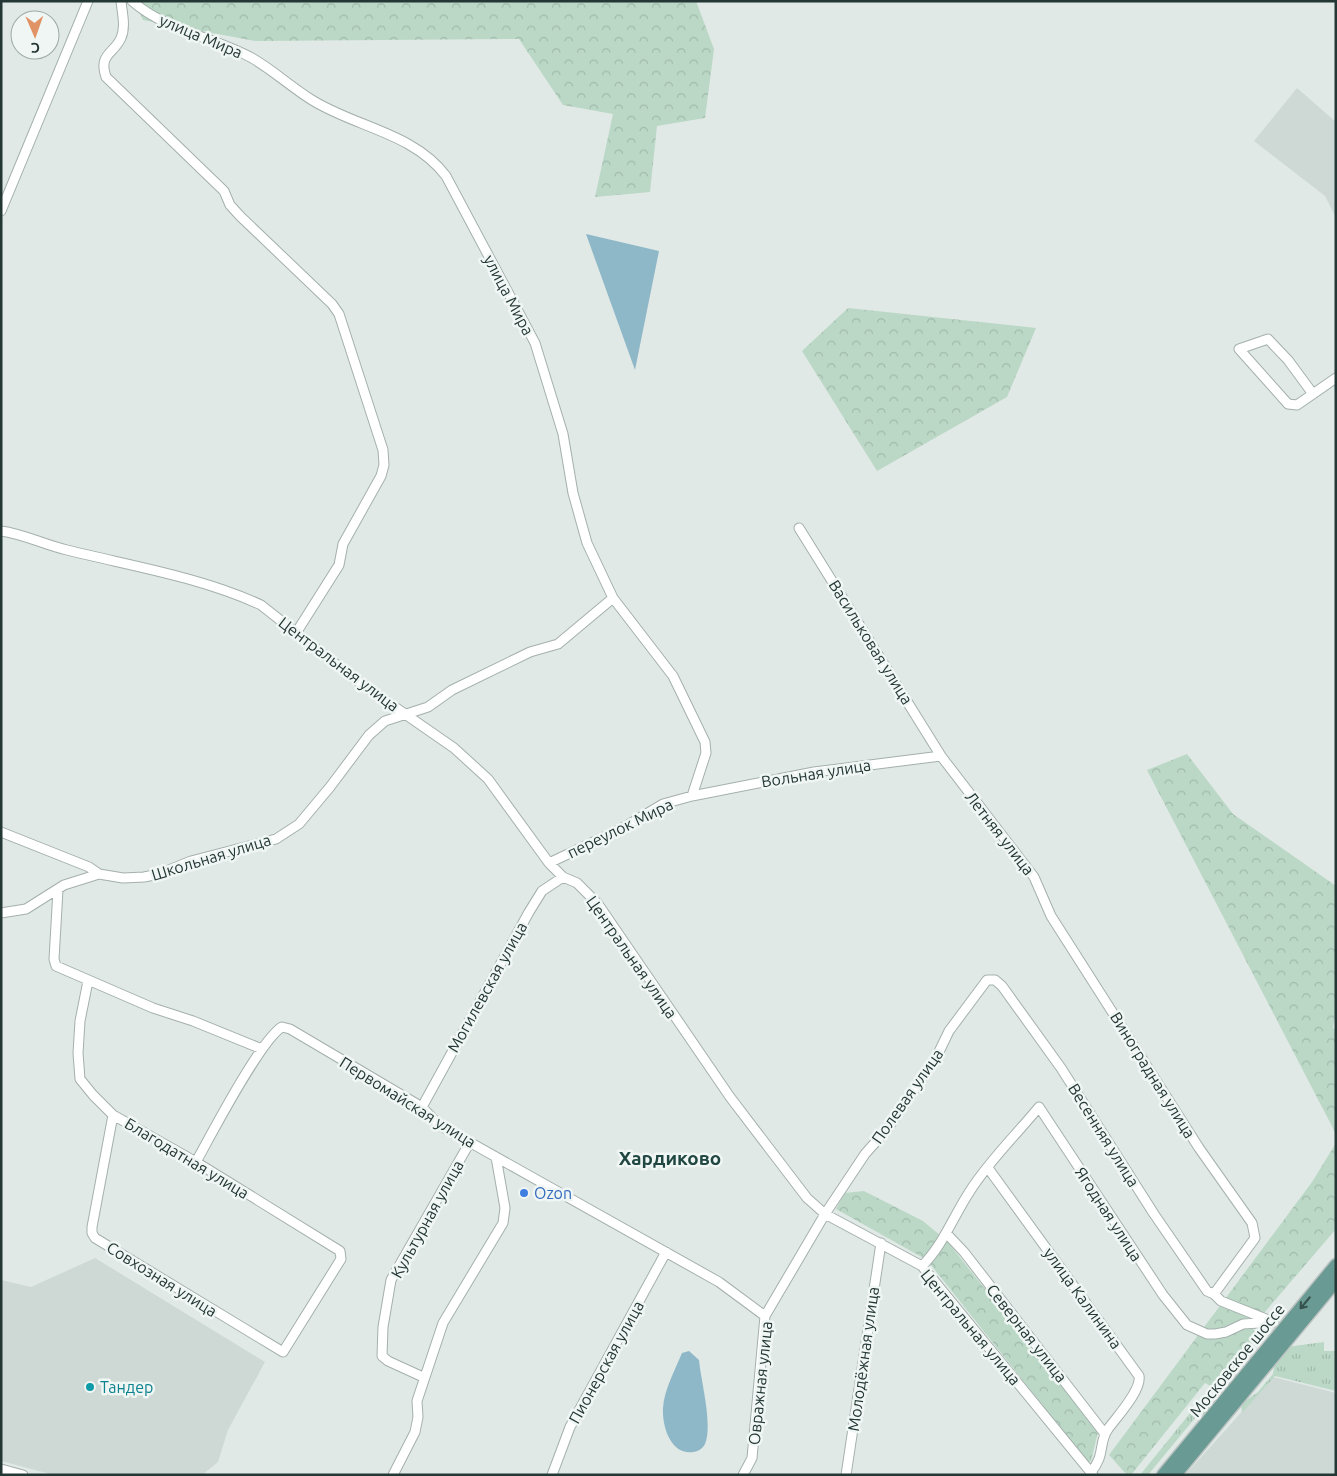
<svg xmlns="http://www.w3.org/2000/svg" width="1337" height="1476" font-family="Ubuntu,sans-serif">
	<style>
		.built { fill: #ced9d5 }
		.grass { fill: url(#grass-tufts) }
		.forest { fill: url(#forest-crowns) }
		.water { fill: #8eb8c8 }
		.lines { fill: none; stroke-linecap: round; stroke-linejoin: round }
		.minor-casing { stroke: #a4b0ad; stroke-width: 11 }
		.primary-casing { stroke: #bdc3c2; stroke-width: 15 }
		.minor { stroke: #fff; stroke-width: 9 }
		.primary { stroke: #699a93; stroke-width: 12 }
		.oneway { stroke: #34504c }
		.shop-dot { fill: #3f7fe0; stroke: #f0f6f4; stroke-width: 2 }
		.culture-dot { fill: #0f9aa8; stroke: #f0f6f4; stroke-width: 2 }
		.labels { text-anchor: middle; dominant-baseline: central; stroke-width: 5; stroke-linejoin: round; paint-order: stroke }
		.street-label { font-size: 16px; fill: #233734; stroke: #f0f6f4 }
		.shop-label { font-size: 16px; fill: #366cbe; stroke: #f0f6f4; text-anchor: start }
		.culture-label { font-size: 16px; fill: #0d838f; stroke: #f0f6f4; text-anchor: start }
		.quarter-label { font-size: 19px; font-weight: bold; fill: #214742; stroke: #f0f6f4 }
	</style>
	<defs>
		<pattern id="grass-tufts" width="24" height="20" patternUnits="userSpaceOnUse" patternTransform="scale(1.25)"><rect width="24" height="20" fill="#bbd8c6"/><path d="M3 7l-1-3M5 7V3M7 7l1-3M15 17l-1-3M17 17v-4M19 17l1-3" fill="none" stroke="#a0baab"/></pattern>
		<pattern id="forest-crowns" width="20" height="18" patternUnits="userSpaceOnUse" patternTransform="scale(1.25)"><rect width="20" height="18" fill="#bbd8c6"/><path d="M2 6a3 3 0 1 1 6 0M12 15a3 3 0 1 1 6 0" fill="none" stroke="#a0baab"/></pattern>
	</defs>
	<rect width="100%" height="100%" fill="#e0e9e6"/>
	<!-- built -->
	<path class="built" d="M1297,88L1336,122V218L1325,196L1254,141Z
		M95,1258L265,1362L228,1430L218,1462L202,1475H54L1,1461V1280L31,1287Z
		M1273,1377L1336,1393V1475H1185Z"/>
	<!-- grass -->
	<path class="grass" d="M1324,1342V1351H1336V1391L1275,1376L1242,1413L1241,1404L1258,1392L1273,1374L1275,1362L1286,1347Z
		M1203,1397L1214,1404L1205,1416L1200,1412L1148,1475H1140Z"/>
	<!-- forest -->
	<path class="forest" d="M134,1H696L714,49L705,118L657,126L650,192L595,197L613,114L563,105L519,39L255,41L143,20Z
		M848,308L1036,328L1007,397L877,471L802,351Z
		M1187,754L1233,814L1336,886V1009L1333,1028L1336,1030V1134L1147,770Z
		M1336,1143V1229L1252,1327L1258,1336L1216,1389L1205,1383L1131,1475H1127L1109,1455L1312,1182Z
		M864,1191L923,1221L947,1241L1098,1432L1091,1461L1088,1462L927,1260L836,1209L845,1193Z"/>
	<!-- water -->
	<path class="water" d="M586,234L659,251L635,370Z
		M689,1351L699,1360C701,1382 713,1424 705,1444C703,1448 698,1452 693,1452C671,1455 662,1427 663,1408C664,1390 675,1370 682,1353Z"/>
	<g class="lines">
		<!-- minor casing -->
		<g class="minor-casing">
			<path id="minor" d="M121,1C122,13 126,26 121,38C114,54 98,54 106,77L224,191L230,205L240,216L332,304L339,314L383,450L384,465L381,476L343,544L339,565L296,633
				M132,1C166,31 214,37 252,58C273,70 291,87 312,100C355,127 414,133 446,176L535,343L563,434L573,493L587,543L613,598L673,676L705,742L706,753L692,796
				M1,211L88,1
				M1313,394L1288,360L1268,339L1239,349L1288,404L1297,405L1336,378
				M799,528L941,756L1034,877L1051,916L1199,1148L1252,1223L1255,1238L1214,1294
				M1,531C24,534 45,545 67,550C131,566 201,577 261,605L356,680L454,748L488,779L549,863L563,877L577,883L598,904L730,1097L807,1198L825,1214L922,1266L1093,1475
				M1,832L89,867L99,874L123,878L144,877L159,874L191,861L276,839L299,824L330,787L369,735L385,721L428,707L452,690L530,652L558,644L613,598
				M549,863L621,829L663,804L692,796L814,772L941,756
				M58,890L54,959L56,966L153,1008L193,1021L262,1049
				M1,913L26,909L64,885L99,874
				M88,981L80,1021L78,1053L80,1079L93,1095L113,1115L196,1162L340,1251L341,1259L283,1352L95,1238L92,1233V1227L113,1115
				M422,1107L529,912L542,891L563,877
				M196,1162C211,1135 261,1039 282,1027L290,1029L422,1107L439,1125L719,1282L765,1316
				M988,1168L1139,1376C1142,1390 1116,1418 1108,1429C1098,1443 1106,1454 1091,1472
				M946,1233L964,1252L1105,1434
				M922,1266C943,1245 953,1217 970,1191C989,1161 1016,1135 1039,1107L1163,1295L1187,1325L1207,1334H1215L1226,1332L1243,1324L1274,1322
				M1214,1294L1221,1301L1271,1321
				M423,1377L388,1361L382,1356L383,1327L391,1280L470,1142
				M1,1469L23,1475
				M393,1475L415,1432L418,1417L417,1401L443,1323L503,1223L505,1208L496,1157
				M552,1475L570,1427L666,1252
				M743,1475L752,1458L765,1316L825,1214L865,1154L888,1128L937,1056L949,1031L987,980H995L1002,986L1061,1068L1154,1214L1207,1291L1214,1294
				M846,1475L881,1243"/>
		</g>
		<!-- primary casing -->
		<g class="primary-casing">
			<path id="primary" d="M1163,1475L1336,1265
				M1175,1475L1336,1281"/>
		</g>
		<!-- minor -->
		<use href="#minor" class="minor"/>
		<!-- primary -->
		<use href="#primary" class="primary"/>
	</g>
	<!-- one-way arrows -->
	<defs><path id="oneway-shaft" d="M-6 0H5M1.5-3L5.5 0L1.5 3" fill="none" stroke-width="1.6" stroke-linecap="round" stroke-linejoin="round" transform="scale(1.25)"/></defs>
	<use class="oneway" href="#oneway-shaft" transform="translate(1305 1303) rotate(130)"/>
	<!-- markers -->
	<circle class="shop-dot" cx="524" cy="1193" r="5"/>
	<circle class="culture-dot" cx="90" cy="1387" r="5"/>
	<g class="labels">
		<!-- street labels -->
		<g class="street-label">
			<text transform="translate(201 36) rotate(23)">улица Мира</text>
			<text transform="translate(509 295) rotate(62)">улица Мира</text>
			<text transform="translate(871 642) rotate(58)">Васильковая улица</text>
			<text transform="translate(339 664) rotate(37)">Центральная улица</text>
			<text transform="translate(816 773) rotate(-9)">Вольная улица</text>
			<text transform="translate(620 828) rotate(-26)">переулок Мира</text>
			<text transform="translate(1000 833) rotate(52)">Летняя улица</text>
			<text transform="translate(211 857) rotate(-17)">Школьная улица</text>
			<text transform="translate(632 957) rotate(55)">Центральная улица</text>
			<text transform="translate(487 987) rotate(-61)">Могилевская улица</text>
			<text transform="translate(1153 1075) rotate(58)">Виноградная улица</text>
			<text transform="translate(907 1096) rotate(-55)">Полевая улица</text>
			<text transform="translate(408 1102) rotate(32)">Первомайская улица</text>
			<text transform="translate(1104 1135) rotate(58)">Весенняя улица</text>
			<text transform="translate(187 1158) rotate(31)">Благодатная улица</text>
			<text transform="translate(1109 1214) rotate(57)">Ягодная улица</text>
			<text transform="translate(427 1219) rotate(-61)">Культурная улица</text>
			<text transform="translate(162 1279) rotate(32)">Совхозная улица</text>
			<text transform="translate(1083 1298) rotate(54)">улица Калинина</text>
			<text transform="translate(971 1327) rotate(50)">Центральная улица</text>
			<text transform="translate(1027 1333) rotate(52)">Северная улица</text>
			<text transform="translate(863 1359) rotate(-82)">Молодёжная улица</text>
			<text transform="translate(1237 1360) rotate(-51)">Московское шоссе</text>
			<text transform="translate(606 1362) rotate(-61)">Пионерская улица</text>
			<text transform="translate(760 1383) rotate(-84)">Овражная улица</text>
		</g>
		<!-- shop labels -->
		<g class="shop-label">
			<text x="534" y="1193">Ozon</text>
		</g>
		<!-- culture labels -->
		<g class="culture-label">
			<text x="100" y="1387">Тандер</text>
		</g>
		<!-- quarter labels -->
		<g class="quarter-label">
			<text x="670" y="1158">Хардиково</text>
		</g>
	</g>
	<!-- border -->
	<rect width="1337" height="1476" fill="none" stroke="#233734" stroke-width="5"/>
	<!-- north arrow -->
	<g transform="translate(35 35) rotate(178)"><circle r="24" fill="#f0f6f4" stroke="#9eaaa7"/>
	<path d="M0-4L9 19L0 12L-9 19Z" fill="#e29365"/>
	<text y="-8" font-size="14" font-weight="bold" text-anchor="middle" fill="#233734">С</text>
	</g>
</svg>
